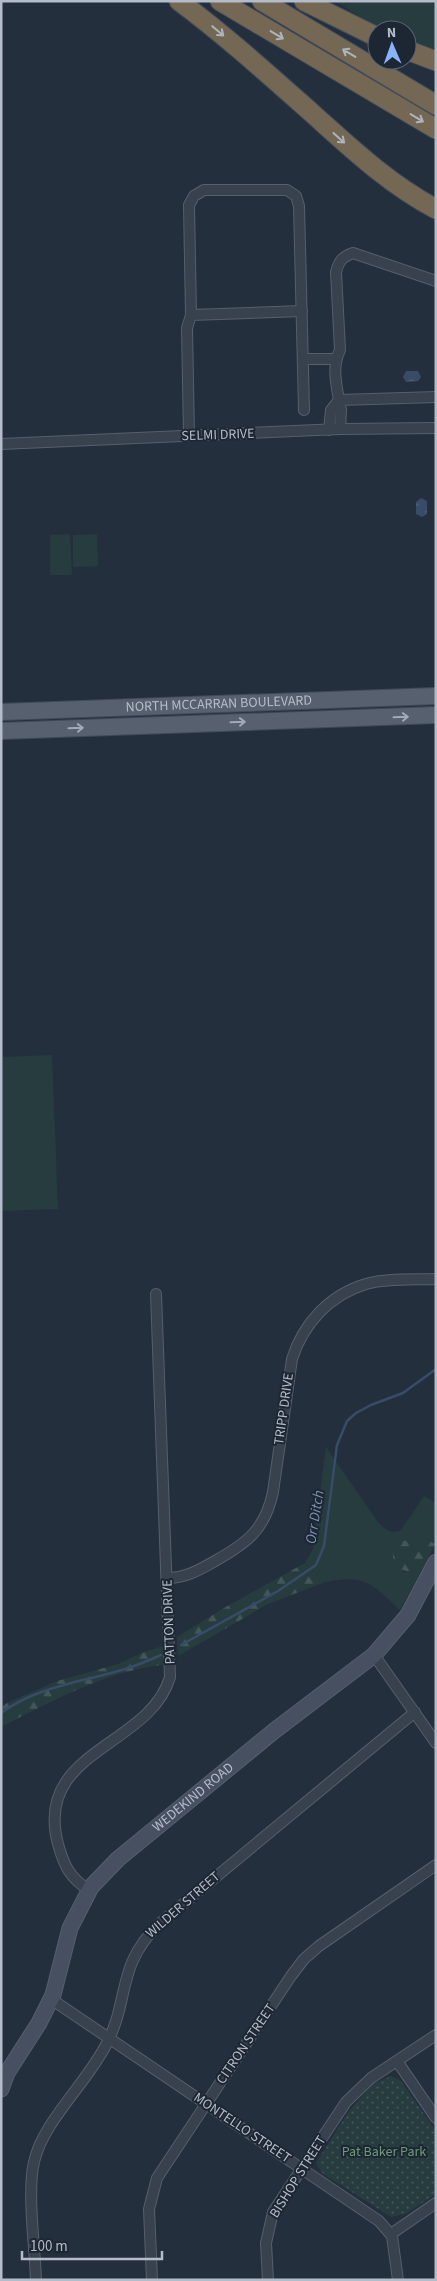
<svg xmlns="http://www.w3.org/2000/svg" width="437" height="2281" font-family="'Source Sans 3',sans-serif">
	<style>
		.grass { fill: #263c3f }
		.forest { fill: url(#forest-firs) }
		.park { fill: url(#park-dots) }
		.water { fill: url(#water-ripples) }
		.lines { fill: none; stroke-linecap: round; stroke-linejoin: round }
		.stream { stroke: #394c67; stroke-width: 2.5 }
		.street-casing { stroke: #565f6c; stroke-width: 12 }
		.secondary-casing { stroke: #565f6c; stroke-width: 17 }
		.primary-casing { stroke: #414a57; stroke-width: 18 }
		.highway-casing { stroke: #434c59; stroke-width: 21 }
		.street { stroke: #38414e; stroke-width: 10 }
		.secondary { stroke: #465061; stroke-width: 15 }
		.primary { stroke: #56606e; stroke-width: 16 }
		.highway { stroke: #746855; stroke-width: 19 }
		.oneway { stroke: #aeb4bd }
		.oneway2 { stroke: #a1aab7 }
		.labels { text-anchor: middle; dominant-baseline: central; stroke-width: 4; stroke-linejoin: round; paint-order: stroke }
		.street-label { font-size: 14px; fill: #b4bcc9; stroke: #1d2633 }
		.park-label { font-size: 14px; fill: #6b9a76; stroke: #1d2633 }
		.water-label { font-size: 15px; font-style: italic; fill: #7c92b1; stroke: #1d2633 }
	</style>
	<defs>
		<pattern id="forest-firs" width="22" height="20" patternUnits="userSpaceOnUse" patternTransform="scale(1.25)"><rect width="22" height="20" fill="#263c3f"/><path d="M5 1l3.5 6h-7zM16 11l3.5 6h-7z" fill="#435659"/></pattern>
		<pattern id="park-dots" width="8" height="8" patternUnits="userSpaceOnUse" patternTransform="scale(1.25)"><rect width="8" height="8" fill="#263c3f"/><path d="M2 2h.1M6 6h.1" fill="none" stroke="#435659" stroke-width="1.8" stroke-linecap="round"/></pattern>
		<pattern id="water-ripples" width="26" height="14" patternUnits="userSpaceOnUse" patternTransform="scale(1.25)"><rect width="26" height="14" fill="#394c67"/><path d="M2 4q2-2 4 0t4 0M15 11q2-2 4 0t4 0" fill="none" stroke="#53647b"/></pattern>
	</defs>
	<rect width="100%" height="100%" fill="#242f3e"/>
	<!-- grass -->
	<path class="grass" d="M335,1H436V65L407,46V30H381Z
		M70,534L72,575H50V535Z
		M97,534L98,566L73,567V535Z
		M52,1055L58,1209L1,1211V1057Z
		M326,1447L378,1522C385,1529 391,1535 401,1530L424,1496L436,1503L435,1544L424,1538L398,1543L404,1572H421L400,1610C371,1583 366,1574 325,1582L305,1563L313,1549Z"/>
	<!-- forest -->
	<path class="forest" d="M424,1538L435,1544L421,1572L411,1573L396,1567C385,1541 404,1540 424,1538Z
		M305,1563L325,1582L268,1604L178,1656L177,1637L224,1608Z
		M163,1646L164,1665C111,1669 48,1703 1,1727V1707L7,1703L57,1681L118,1664L144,1652Z"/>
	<!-- park -->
	<path class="park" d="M391,2076L400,2080L436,2131V2194L407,2213L391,2217L322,2173L316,2163L349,2111L373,2084Z"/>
	<!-- water -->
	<path class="water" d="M406,371H418L421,377L418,381L406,382L403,377Z
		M421,498L427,501V514L422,517L416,514V502Z"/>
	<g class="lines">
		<!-- stream -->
		<path class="stream" d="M181,1645L278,1591L316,1565L324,1546L337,1445L347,1421L356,1413L371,1405L403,1393L436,1369
			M1,1713C37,1686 84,1682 125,1669C138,1665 150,1660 161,1655"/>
		<!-- street casing -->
		<g class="street-casing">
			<path id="street" d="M436,281L353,253C342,257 339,261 336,272L340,350C332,366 336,383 339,400L436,397
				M191,315L302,311
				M303,359H336
				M329,430L331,410L339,400L341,410L340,429
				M189,436L187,328L191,315L189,205L194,196L204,190H287L296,196L299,206L304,410
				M1,444L340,429L436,428
				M167,1578C186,1578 199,1570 215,1561C247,1543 265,1530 273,1492L292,1359C303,1324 329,1295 366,1284C388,1278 413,1280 436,1279
				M374,1655L436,1743
				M89,1890C70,1878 64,1866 58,1844C33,1750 150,1747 170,1677L156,1294
				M51,1999L379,2221L392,2236L398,2280
				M397,2061L436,2118
				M391,2234L436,2203
				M36,2280C35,2248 27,2192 34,2162C43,2121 88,2082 107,2043C130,1998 116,1966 159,1924L415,1712
				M152,2280L149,2209L157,2178L291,1976L304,1959L319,1946L436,1865
				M268,2280L266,2243L273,2212L346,2102L371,2078L436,2035"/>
		</g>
		<!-- secondary casing -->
		<g class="secondary-casing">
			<g id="secondary">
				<path id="s1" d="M1,2089L7,2073L39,2023L53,1995L70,1928L91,1887L118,1859L274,1731L374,1655L408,1615L436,1562"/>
			</g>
		</g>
		<!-- primary casing -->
		<g class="primary-casing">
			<g id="primary">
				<path id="s2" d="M1,712L436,696"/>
				<path d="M1,731L436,715"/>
			</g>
		</g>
		<!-- highway casing -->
		<g class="highway-casing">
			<path id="highway" d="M179,1C226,36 269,75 313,114C352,149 389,184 436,209
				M220,1L436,129
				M262,1L436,105
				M304,1L377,37
				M407,50L436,61"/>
		</g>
		<!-- street -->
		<use href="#street" class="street"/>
		<!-- secondary -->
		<use href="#secondary" class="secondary"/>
		<!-- primary -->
		<use href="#primary" class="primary"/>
		<!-- highway -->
		<use href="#highway" class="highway"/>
	</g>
	<!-- one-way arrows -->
	<defs><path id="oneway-shaft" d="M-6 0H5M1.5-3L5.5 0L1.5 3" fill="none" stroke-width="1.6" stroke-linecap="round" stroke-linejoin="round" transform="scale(1.25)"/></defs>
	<g class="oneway">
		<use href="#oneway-shaft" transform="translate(218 31) rotate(40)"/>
		<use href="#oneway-shaft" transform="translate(277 35) rotate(31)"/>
		<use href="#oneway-shaft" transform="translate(349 53) rotate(-149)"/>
		<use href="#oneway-shaft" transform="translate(417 118) rotate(31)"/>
		<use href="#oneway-shaft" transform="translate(339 138) rotate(42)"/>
	</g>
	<g class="oneway2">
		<use href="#oneway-shaft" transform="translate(401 717) rotate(-2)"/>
		<use href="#oneway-shaft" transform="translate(238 722) rotate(-2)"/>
		<use href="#oneway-shaft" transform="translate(76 728) rotate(-2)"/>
	</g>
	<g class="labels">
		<!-- street labels -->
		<g class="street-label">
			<text transform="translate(218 435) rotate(-2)">SELMI DRIVE</text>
			<text stroke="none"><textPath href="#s2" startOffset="218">NORTH MCCARRAN BOULEVARD</textPath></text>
			<text transform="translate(284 1409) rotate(-82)">TRIPP DRIVE</text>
			<text transform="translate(169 1622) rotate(-92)">PATTON DRIVE</text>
			<text stroke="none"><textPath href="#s1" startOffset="359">WEDEKIND ROAD</textPath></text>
			<text transform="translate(183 1905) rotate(-41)">WILDER STREET</text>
			<text transform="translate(246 2044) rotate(-56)">CITRON STREET</text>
			<text transform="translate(242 2128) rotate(34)">MONTELLO STREET</text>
			<text transform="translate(298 2177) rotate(-58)">BISHOP STREET</text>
		</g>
		<!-- park labels -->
		<g class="park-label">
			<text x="384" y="2152">Pat Baker Park</text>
		</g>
		<!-- water labels -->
		<g class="water-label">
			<text transform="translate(315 1517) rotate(-81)">Orr Ditch</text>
		</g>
	</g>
	<!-- border -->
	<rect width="437" height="2281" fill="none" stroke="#b4bcc9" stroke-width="5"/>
	<!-- north arrow -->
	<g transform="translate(392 45) rotate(358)"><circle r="24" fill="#1d2633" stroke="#59626f"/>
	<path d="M0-4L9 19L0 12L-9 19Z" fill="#8ab4f8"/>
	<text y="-8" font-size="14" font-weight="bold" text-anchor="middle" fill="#b4bcc9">N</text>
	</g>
	<!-- scale -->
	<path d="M22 2251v8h140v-8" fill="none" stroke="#b4bcc9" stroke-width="2.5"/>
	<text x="30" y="2251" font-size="15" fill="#b4bcc9" stroke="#1d2633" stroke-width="4" paint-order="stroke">100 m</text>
</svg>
